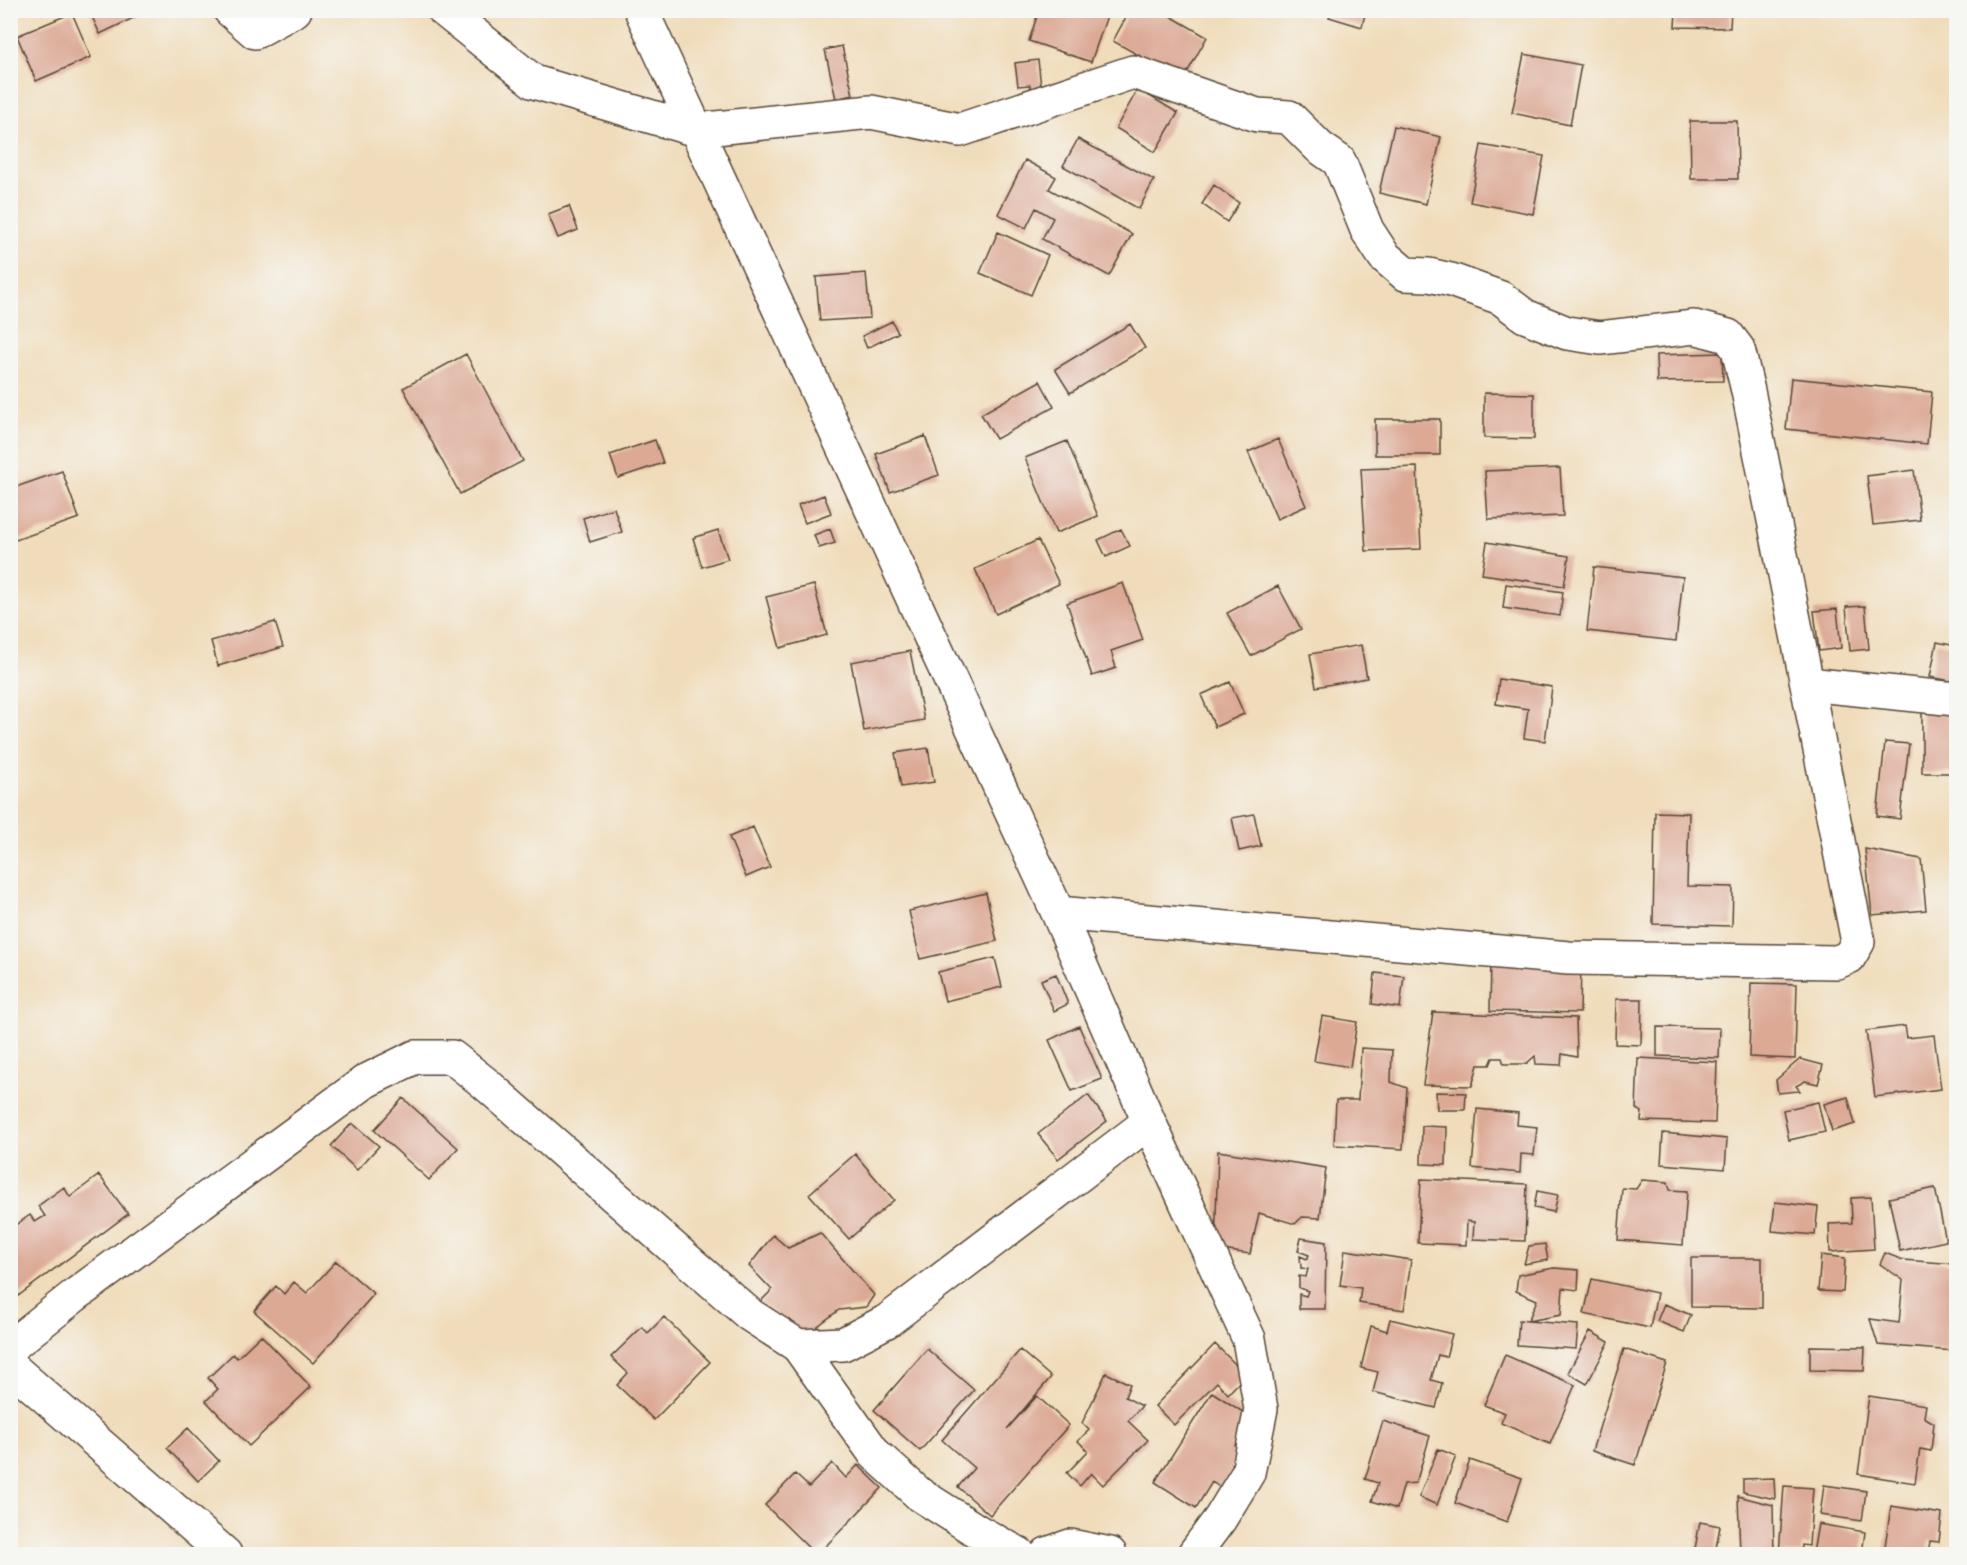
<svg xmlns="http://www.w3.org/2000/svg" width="1967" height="1565" font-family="'Comic Neue',sans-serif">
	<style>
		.building { fill: #dca995 }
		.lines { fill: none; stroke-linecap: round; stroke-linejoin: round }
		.street-casing { stroke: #564535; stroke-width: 36 }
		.street { stroke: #fff; stroke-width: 33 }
	</style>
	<rect width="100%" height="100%" fill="#f6f6f2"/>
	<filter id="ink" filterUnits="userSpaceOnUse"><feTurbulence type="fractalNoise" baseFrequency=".0167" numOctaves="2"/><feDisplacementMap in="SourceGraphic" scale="12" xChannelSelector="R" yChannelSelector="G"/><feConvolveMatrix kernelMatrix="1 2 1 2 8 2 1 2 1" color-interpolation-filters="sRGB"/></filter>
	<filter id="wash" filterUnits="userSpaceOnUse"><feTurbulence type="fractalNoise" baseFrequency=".008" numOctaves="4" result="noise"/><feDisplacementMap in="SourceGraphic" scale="24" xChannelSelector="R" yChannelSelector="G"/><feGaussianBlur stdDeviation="1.35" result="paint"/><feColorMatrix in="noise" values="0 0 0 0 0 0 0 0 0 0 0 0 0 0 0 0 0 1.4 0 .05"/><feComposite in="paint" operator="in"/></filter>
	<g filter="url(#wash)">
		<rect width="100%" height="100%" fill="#f0dcba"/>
		<g id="blocks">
			<!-- building -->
			<path class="building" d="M89,10H150L100,34Z
				M1039,10H1109L1091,62L1029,41Z
				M1130,10H1160L1207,37L1183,80L1113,41Z
				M1331,10H1366L1362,27L1329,17Z
				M1676,10H1731L1730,28L1675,27Z
				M72,13L91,57L36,81L17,36Z
				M842,46L853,95L836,99L825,50Z
				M1524,54L1581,65L1570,125L1512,113Z
				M1038,60L1042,95L1031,96L1030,85L1018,86L1015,63Z
				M1138,89L1178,113L1155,152L1116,128Z
				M1690,121H1737L1738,179H1691Z
				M1394,126L1441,137L1426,204L1379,193Z
				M1078,139L1154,180L1139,209L1063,166Z
				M1481,145L1544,156L1533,214L1470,202Z
				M1025,160L1056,177L1049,189L1132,234L1109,276L1042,239L1053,218L1036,208L1026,228L998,214Z
				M1214,185L1239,203L1227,222L1202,204Z
				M569,206L578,230L558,238L548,214Z
				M998,232L1048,255L1031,295L980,273Z
				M866,273L870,318L820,321L816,277Z
				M892,321L898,333L867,348L862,336Z
				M1130,324L1145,348L1070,393L1055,369Z
				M1722,353L1723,381L1657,382L1656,355Z
				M466,354L523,461L460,494L403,388Z
				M1791,378L1932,392L1927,444L1786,429Z
				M1040,381L1054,407L996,439L981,414Z
				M1484,393L1534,394V439L1484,438Z
				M1375,419H1440V455H1375Z
				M925,436L939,475L890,492L876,454Z
				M1278,439L1306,506L1277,519L1248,452Z
				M655,440L663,463L618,478L610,455Z
				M1067,441L1098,516L1056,533L1025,458Z
				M1417,467L1421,549L1366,551L1361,469Z
				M1560,468L1563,516L1488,519L1485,471Z
				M1914,470L1920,520L1873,525L1867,476Z
				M62,471L79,518L10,542V489Z
				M824,495L831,513L805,523L798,505Z
				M614,508L622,532L590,542L583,518Z
				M830,529L835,543L819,548L814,535Z
				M1121,529L1130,546L1106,557L1098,540Z
				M718,530L728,559L702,567L693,538Z
				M1038,540L1059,584L996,614L975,569Z
				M1487,542L1569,556L1564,586L1482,574Z
				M1594,567L1683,577L1676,641L1587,631Z
				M1123,583L1143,640L1111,651L1116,668L1092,676L1067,603Z
				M1506,584L1563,592L1560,616L1503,608Z
				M814,585L827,635L780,648L766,597Z
				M1278,586L1301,629L1251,656L1227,613Z
				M1865,606L1869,649L1850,651L1846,607Z
				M1837,609L1841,648L1819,651L1814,611Z
				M275,622L283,647L218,666L211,641Z
				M1937,642L1956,646V682L1930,677Z
				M1361,645L1367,678L1316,687L1310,654Z
				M910,651L924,720L864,731L851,662Z
				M1499,679L1552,687L1545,741L1524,738L1528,709L1496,704Z
				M1230,682L1244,714L1215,727L1201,695Z
				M1922,711H1956V773H1922Z
				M1885,742L1909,744L1900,819L1877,816Z
				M928,748L934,782L901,787L895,753Z
				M1655,812L1689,813L1687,886L1733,887L1732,926L1653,924Z
				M1254,814L1261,846L1239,851L1232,818Z
				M753,827L770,867L746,877L729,837Z
				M1865,849L1921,859L1926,910L1872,915Z
				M986,893L997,941L920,959L909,911Z
				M995,958L1002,987L945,1001L938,972Z
				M1491,959L1581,962L1580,1013L1490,1011Z
				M1375,973L1404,976L1400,1008L1372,1004Z
				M1056,974L1068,1004L1054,1011L1041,980Z
				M1751,983L1797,984L1795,1059L1749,1057Z
				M1616,999H1642L1641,1045L1615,1044Z
				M1433,1012L1576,1018L1577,1057L1562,1054L1561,1065L1536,1064L1535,1056L1526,1064H1504L1502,1058H1493L1490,1065H1478L1472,1086L1423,1085Z
				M1322,1016L1357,1022L1350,1067L1314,1061Z
				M1079,1026L1102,1079L1072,1091L1049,1040Z
				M1905,1026L1907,1038L1934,1035L1941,1089L1875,1097L1866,1031Z
				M1657,1027L1720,1028L1719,1058L1657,1056Z
				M1361,1048L1392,1050L1391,1082L1407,1088L1403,1149L1334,1145L1336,1100H1358Z
				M1638,1058L1717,1062L1715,1123L1641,1121L1642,1112L1636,1109Z
				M1800,1059L1823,1065L1818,1084L1805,1081L1796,1086L1800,1091L1778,1093L1776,1080Z
				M1436,1092L1466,1093L1465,1110H1437Z
				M1088,1095L1107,1121L1058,1159L1038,1134Z
				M1848,1097L1855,1124L1832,1131L1824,1104Z
				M403,1098L458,1148L429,1180L374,1130Z
				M1818,1102L1825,1132L1789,1140L1783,1110Z
				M1477,1109L1518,1113L1517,1125L1537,1127L1534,1155L1521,1154L1520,1173L1472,1168Z
				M352,1123L379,1146L357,1170L331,1146Z
				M1422,1126L1447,1127L1446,1165L1421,1164Z
				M1663,1133L1727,1139L1725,1169L1661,1164Z
				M1218,1151L1326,1168L1320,1218L1302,1217L1295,1224L1259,1213L1250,1254L1215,1249Z
				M855,1154L894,1200L849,1239L809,1194Z
				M99,1175L128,1214L10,1302V1229L30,1215L35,1222L45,1216L38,1206L64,1187L70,1197Z
				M1421,1179L1527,1184L1525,1241L1473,1239L1474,1222L1467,1221L1466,1245L1418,1243Z
				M1642,1180L1668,1182L1670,1190L1687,1191L1683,1245L1618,1240L1622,1188L1636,1189Z
				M1935,1188L1946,1241L1900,1251L1889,1198Z
				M1537,1191L1558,1195L1554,1212L1534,1208Z
				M1871,1197L1874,1249L1830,1252L1829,1224L1852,1223L1851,1198Z
				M1775,1202L1818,1207L1815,1235L1772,1231Z
				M820,1233L874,1295L866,1307L839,1310L803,1337L760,1302L772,1290L749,1266L773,1235L788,1248Z
				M1301,1238L1326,1242L1325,1309H1299V1294L1306,1296L1308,1291L1299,1288V1276L1306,1277L1308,1269L1301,1268L1300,1256L1307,1259L1309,1255L1298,1251Z
				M1545,1244L1548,1260L1524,1264L1529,1246Z
				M1345,1250L1411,1260L1404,1310L1359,1303L1361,1288L1340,1285Z
				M1885,1253L1903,1260L1956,1264L1955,1351L1878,1345L1870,1319L1899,1323L1903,1280L1880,1264Z
				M1821,1255L1845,1258L1843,1292L1818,1291Z
				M1691,1258H1762V1308L1691,1307Z
				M336,1261L374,1294L313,1363L254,1311L276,1286L284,1294L294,1282L307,1293Z
				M1554,1268L1579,1270L1578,1290L1563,1288L1561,1315L1528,1321L1578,1325L1576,1349L1517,1345L1519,1320L1528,1321L1537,1300L1516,1291L1518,1275Z
				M1592,1279L1657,1293L1650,1328L1584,1314Z
				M1664,1304L1691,1315L1684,1332L1657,1321Z
				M664,1317L710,1362L654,1420L617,1385L628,1373L611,1357L642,1327L648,1333Z
				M1390,1319L1452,1334L1446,1357L1438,1355L1431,1380L1442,1383L1436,1408L1373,1392L1378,1372L1361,1368L1371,1326L1387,1331Z
				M1590,1331L1609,1342L1587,1384L1568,1373Z
				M261,1335L311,1387L249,1446L206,1401L218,1389L208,1378L233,1354L237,1358Z
				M1215,1344L1246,1375L1228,1394L1217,1382L1174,1425L1155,1406Z
				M1810,1346L1865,1347L1864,1371L1810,1370Z
				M927,1349L974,1390L920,1451L874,1410Z
				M1624,1349L1667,1363L1635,1465L1592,1451Z
				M1020,1350L1051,1377L1007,1429L1037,1396L1069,1425L990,1515L958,1487L974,1468L942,1440Z
				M1505,1355L1575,1385L1550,1444L1501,1423L1505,1413L1484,1405Z
				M1106,1373L1130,1384L1125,1397L1142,1406L1128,1421L1148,1440L1103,1485L1091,1473L1080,1486L1067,1473L1088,1451L1078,1441L1089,1430L1082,1423Z
				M1212,1392L1252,1418L1235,1445L1244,1451L1221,1488L1212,1482L1196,1508L1155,1482Z
				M1869,1396L1926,1405L1924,1417L1934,1423L1931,1451L1920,1449L1915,1483L1858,1474Z
				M1383,1421L1430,1436L1416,1483L1404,1484L1397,1509L1372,1501L1378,1483L1365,1479Z
				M188,1428L219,1461L198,1481L167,1448Z
				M1438,1449L1456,1456L1437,1505L1419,1497Z
				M1470,1460L1522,1478L1507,1522L1455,1503Z
				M832,1463L846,1478L858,1465L882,1488L818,1554H815L765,1505L795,1474L809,1487Z
				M1774,1478L1775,1499L1743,1492V1479Z
				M1824,1485L1866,1491L1862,1521L1820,1515Z
				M1784,1486L1813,1488L1809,1546L1802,1545L1801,1554H1779Z
				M1738,1496L1773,1505L1774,1554H1740Z
				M1891,1506L1942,1514L1939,1542L1930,1541L1928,1554L1884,1553Z
				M1700,1522L1720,1526L1715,1554H1694Z
				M1818,1524L1865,1532L1862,1554L1813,1553Z"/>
		</g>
	</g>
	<g filter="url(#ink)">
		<use href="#blocks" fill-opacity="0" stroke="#564535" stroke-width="1.5"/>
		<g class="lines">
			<!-- street casing -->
			<g class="street-casing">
				<path id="street" d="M230,10L255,32L295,10
					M444,10L534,82L696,130L871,112L960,130L1133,72L1257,115L1289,117L1319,147L1339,161L1367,230L1384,256L1405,274L1429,275L1451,280L1501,298L1525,316L1567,333L1600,338L1694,327L1728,336L1738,349L1748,391L1807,684L1956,699
					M641,10L1058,913L1149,1122L1249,1339L1261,1409L1248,1473L1220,1519L1194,1554
					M1058,913L1569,958L1837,962L1849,957L1858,942L1807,684
					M798,1346L875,1454L919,1494L977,1531L1019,1554
					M10,1347L74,1296L366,1081L415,1057H452L486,1084L750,1315L798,1346L843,1344L887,1321L1149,1122
					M10,1366L225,1554
					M1047,1554L1070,1546L1110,1554"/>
			</g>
			<!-- street -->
			<use href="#street" class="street"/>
		</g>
	</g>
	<!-- margin -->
	<rect width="1967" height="1565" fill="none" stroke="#f6f6f2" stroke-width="36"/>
</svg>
